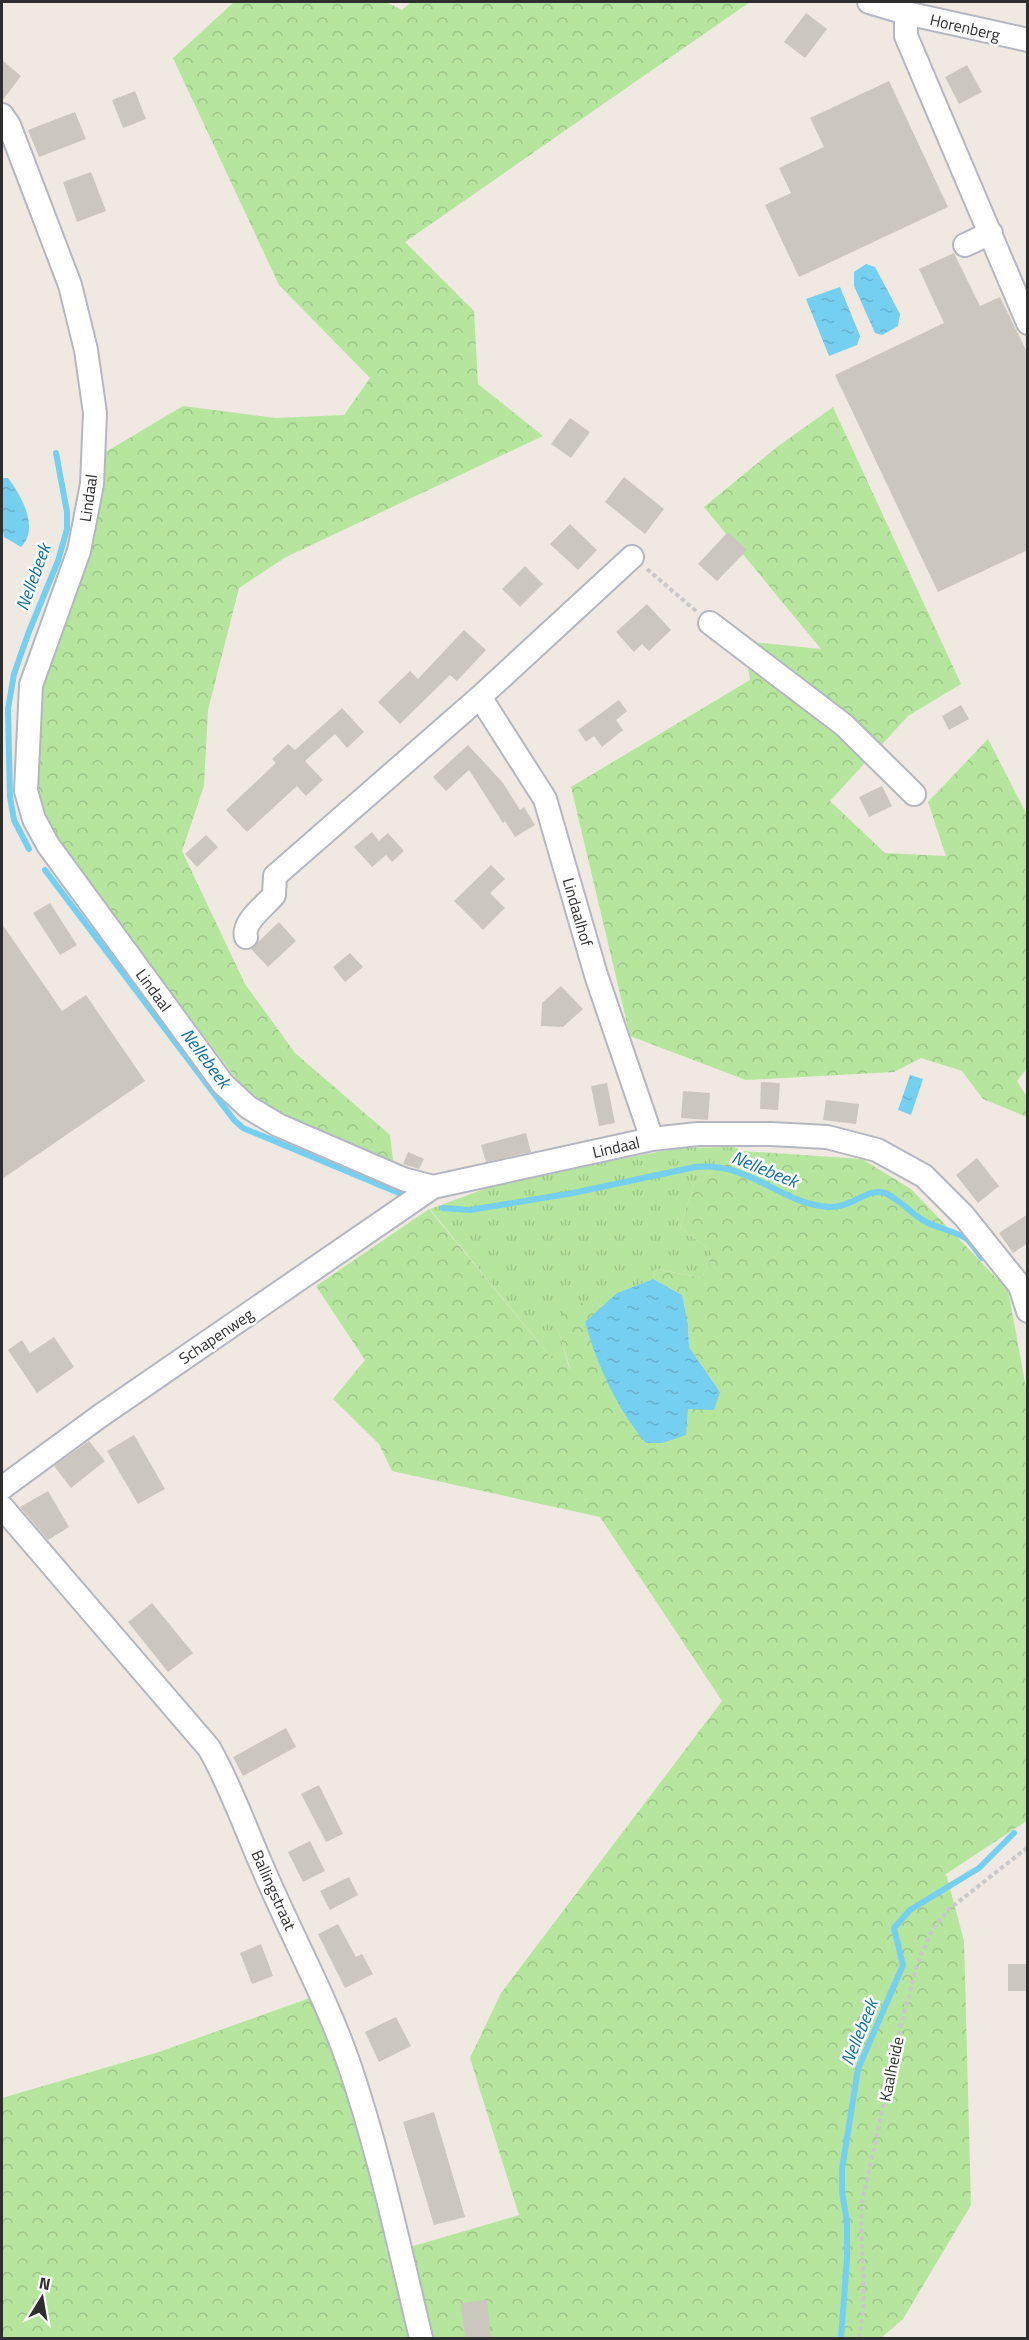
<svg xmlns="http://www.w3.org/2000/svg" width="1029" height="2340" font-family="'Titillium Web',sans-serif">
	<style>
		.grass { fill: url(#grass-tufts) }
		.forest { fill: url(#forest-crowns) }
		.water { fill: url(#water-ripples) }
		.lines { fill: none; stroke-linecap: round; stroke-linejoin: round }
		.stream { stroke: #75cff0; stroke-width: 6 }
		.building { fill: #cbc7bf }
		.minor-casing { stroke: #b4b7c1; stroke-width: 26 }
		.path { stroke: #c9c9c9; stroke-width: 4; stroke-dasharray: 4.5 3; stroke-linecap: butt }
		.minor { stroke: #fff; stroke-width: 22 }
		.labels { text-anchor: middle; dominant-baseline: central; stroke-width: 5; stroke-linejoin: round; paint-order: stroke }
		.street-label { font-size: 16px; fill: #2e2e2e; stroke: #fff }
		.water-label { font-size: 18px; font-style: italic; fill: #0d6fa3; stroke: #fff }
	</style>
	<defs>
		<pattern id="grass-tufts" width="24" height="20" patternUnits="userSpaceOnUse" patternTransform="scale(1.5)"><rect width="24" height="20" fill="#b6e59e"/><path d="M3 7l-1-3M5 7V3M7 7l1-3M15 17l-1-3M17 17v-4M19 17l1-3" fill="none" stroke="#9dc588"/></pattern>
		<pattern id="forest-crowns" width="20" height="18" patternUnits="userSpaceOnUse" patternTransform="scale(1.5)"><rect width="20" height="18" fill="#b6e59e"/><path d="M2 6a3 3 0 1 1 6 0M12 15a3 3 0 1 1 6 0" fill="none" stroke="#9dc588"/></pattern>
		<pattern id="water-ripples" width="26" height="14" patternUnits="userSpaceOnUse" patternTransform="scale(1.5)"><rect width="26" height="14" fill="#75cff0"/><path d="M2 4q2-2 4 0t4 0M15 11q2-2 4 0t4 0" fill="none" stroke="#66b2ce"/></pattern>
	</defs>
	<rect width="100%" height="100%" fill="#efe9e1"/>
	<!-- grass -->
	<path class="grass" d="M734,1147L742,1151L694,1184L680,1227L713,1253L702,1278L656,1269L653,1279L617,1293L602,1308L594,1299L558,1329L570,1371L553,1360L430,1209L487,1188L554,1172L678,1148Z"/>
	<!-- forest -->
	<path class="forest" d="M234,2H386L402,10L411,2H750L405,242L474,311L478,384L543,436L286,557L239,588L208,710L204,786L182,851L245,984L295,1053L390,1135L394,1168L264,1116L31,805L40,684L99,456L183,406L276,418L344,415L370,378L279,285L173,58Z
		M833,407L961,684L908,716L830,801L885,853L946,856L928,802L988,739L1027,815L1028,1067L1017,1081L1027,1097V1117L983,1099L962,1071L921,1058L894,1072L746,1080L630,1036L571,787L750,680L743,641L821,649L704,507L777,447Z
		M742,1151L862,1159L911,1189L1008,1290L1027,1393L1028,1820L946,1874L964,1941L971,2205L903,2319L881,2338H2V2098L159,2052L315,1996L364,2134L387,2252L410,2247L519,2215L470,2058L501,1993L722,1701L600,1517L392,1471L379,1444L333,1399L365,1360L316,1286L429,1209L553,1360L570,1369L558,1329L566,1307L594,1299L602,1308L585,1323L688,1409L720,1392L689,1347L688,1324L682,1295L653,1279L656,1269L702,1278L713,1253L680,1227L694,1184Z"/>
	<!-- water -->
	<path class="water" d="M866,264L875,267L900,314L898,326L882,335L875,333L854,286V272Z
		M840,287L860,336L857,345L829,356L806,299Z
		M2,478H8C21,495 40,528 21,547L4,537L2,525Z
		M910,1075L923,1079L911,1115L898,1110Z
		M653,1279L682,1295L688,1324L689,1347L720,1392L714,1410L688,1409L686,1435L662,1443H646C617,1409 597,1365 585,1322L617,1293Z"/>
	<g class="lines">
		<!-- stream -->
		<path class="stream" d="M29,849L14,820L10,797L8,709L14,674L28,634L58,561L67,529V512L56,453
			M45,870L234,1120L243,1128L399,1193
			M443,1208L470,1210L573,1193L695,1167C752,1162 780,1204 829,1207C851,1208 869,1187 885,1193C901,1200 911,1214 926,1222C939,1229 957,1231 968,1240C973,1245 978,1253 982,1258
			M841,2338L847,2258V2222L842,2192V2169L858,2069L903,1965L894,1928L910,1910L979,1868L1014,1833"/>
	</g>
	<!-- building -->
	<path class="building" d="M806,13L827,29L805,58L784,42Z
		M2,60L21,76L2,101Z
		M967,65L982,92L959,104L945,77Z
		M889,81L948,207L799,277L765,205L791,193L779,168L824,147L810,118Z
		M135,91L146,119L123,128L112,100Z
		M75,112L86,139L39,157L28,130Z
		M91,172L106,211L77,222L63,182Z
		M954,253L980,306L1000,297L1028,354V550L938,592L835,375L944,323L919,269Z
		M570,418L590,432L571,458L551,444Z
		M624,477L664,509L645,534L605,502Z
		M570,524L597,550L578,570L550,544Z
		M728,532L747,550L717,581L698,564Z
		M525,566L543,584L520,607L502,589Z
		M647,604L671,630L649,651L642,644L634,652L616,632Z
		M464,630L486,650L457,681L450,675L400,724L378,702L410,671L418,679Z
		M619,700L627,711L616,720L623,730L602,747L594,736L586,742L578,730Z
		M961,705L969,719L949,730L942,716Z
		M342,708L364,732L347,748L335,734L305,761L323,780L306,796L297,786L247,832L226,810L276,763L272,759L288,744L295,750Z
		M468,745L503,783L520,810L524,807L535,825L515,837L505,821L503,823L469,770L446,791L433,777Z
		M882,786L892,806L869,817L859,797Z
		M372,832L379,841L388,833L404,851L392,862L386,855L372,867L354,847Z
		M206,835L218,847L197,867L185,854Z
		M491,865L505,879L490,893L505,908L483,930L454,901Z
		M50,903L77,945L60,955L33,913Z
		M279,922L296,941L268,967L251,949Z
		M2,924L62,1011L86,995L145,1081L2,1179Z
		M350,953L363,967L345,982L333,967Z
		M561,986L583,1009L563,1027L541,1026L542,1003Z
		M761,1082L780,1083L778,1110L760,1109Z
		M607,1083L615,1123L599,1126L591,1086Z
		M683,1091L710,1093L708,1120L681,1118Z
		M826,1100L859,1104L856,1124L823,1120Z
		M526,1133L531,1152L486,1162L481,1145Z
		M408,1152L424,1159L419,1169L403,1164Z
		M977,1158L999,1186L978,1203L956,1175Z
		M1028,1214V1243L1013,1253L999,1233Z
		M54,1337L74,1367L37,1393L8,1350L22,1340L30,1353Z
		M134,1435L165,1489L138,1504L107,1451Z
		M89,1441L105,1461L71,1488L54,1466Z
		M48,1491L69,1527L48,1540L20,1507Z
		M152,1603L193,1653L168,1672L128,1622Z
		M286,1728L296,1747L243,1776L233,1757Z
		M319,1785L343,1834L326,1842L301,1794Z
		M310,1841L325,1871L303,1882L288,1852Z
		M349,1877L358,1895L330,1910L320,1891Z
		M338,1924L356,1957L362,1954L373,1974L345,1988L318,1934Z
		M261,1944L273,1976L252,1984L240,1953Z
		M1008,1964H1028V1991H1008Z
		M396,2017L411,2046L379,2062L365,2032Z
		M434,2112L465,2217L434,2225L403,2122Z
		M487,2300L491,2338H465L461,2303Z"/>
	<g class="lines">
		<!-- minor casing -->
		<g class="minor-casing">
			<path id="minor" d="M869,2L906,13L1028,40
				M906,13V36L1028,323
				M2,115L9,125L70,285L86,350L95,413L92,484L79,551L31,685L26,791L34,819L48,845L223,1084L248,1107L278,1125L403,1179L433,1187L652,1139L698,1134H771L827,1137L877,1150L924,1176L964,1216L1020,1286L1028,1311
				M965,245L991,233
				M632,557L480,697L545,799L596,975L652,1139
				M710,623L844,725L914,794
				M246,937C242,922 265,906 274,895L275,876L480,697
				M2,1488L100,1416L433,1187
				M2,1507L209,1748C232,1788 246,1831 265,1873C292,1936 325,1996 348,2061C379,2151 399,2246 421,2338"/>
		</g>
		<!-- path -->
		<path class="path" d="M647,569L696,611
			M859,2338L864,2304L861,2207L902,2020L918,1962L932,1930L948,1910L1028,1847"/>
		<!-- minor -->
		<use href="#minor" class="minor"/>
	</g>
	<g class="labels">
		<!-- street labels -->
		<g class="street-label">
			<text transform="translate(965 27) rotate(13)">Horenberg</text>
			<text transform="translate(88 498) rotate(-82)">Lindaal</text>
			<text transform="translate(578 912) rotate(74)">Lindaalhof</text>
			<text transform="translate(154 990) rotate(54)">Lindaal</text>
			<text transform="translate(616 1147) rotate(-13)">Lindaal</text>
			<text transform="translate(216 1336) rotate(-34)">Schapenweg</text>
			<text transform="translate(274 1890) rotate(66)">Ballingstraat</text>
			<text transform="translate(891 2069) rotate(-78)">Kaalheide</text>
		</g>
		<!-- water labels -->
		<g class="water-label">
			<text transform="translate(33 577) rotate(-70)">Nellebeek</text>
			<text transform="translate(206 1058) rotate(53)">Nellebeek</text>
			<text transform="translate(765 1169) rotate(22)">Nellebeek</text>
			<text transform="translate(859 2032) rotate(-68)">Nellebeek</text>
		</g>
	</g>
	<!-- border -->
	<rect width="1029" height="2340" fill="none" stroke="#2e2e2e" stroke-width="6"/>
	<!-- north arrow -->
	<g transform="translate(42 2298) rotate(11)" stroke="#ffffff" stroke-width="4.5" paint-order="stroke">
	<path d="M0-4.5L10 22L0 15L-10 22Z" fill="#2e2e2e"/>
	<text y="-9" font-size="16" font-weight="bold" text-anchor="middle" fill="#2e2e2e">N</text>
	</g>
</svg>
